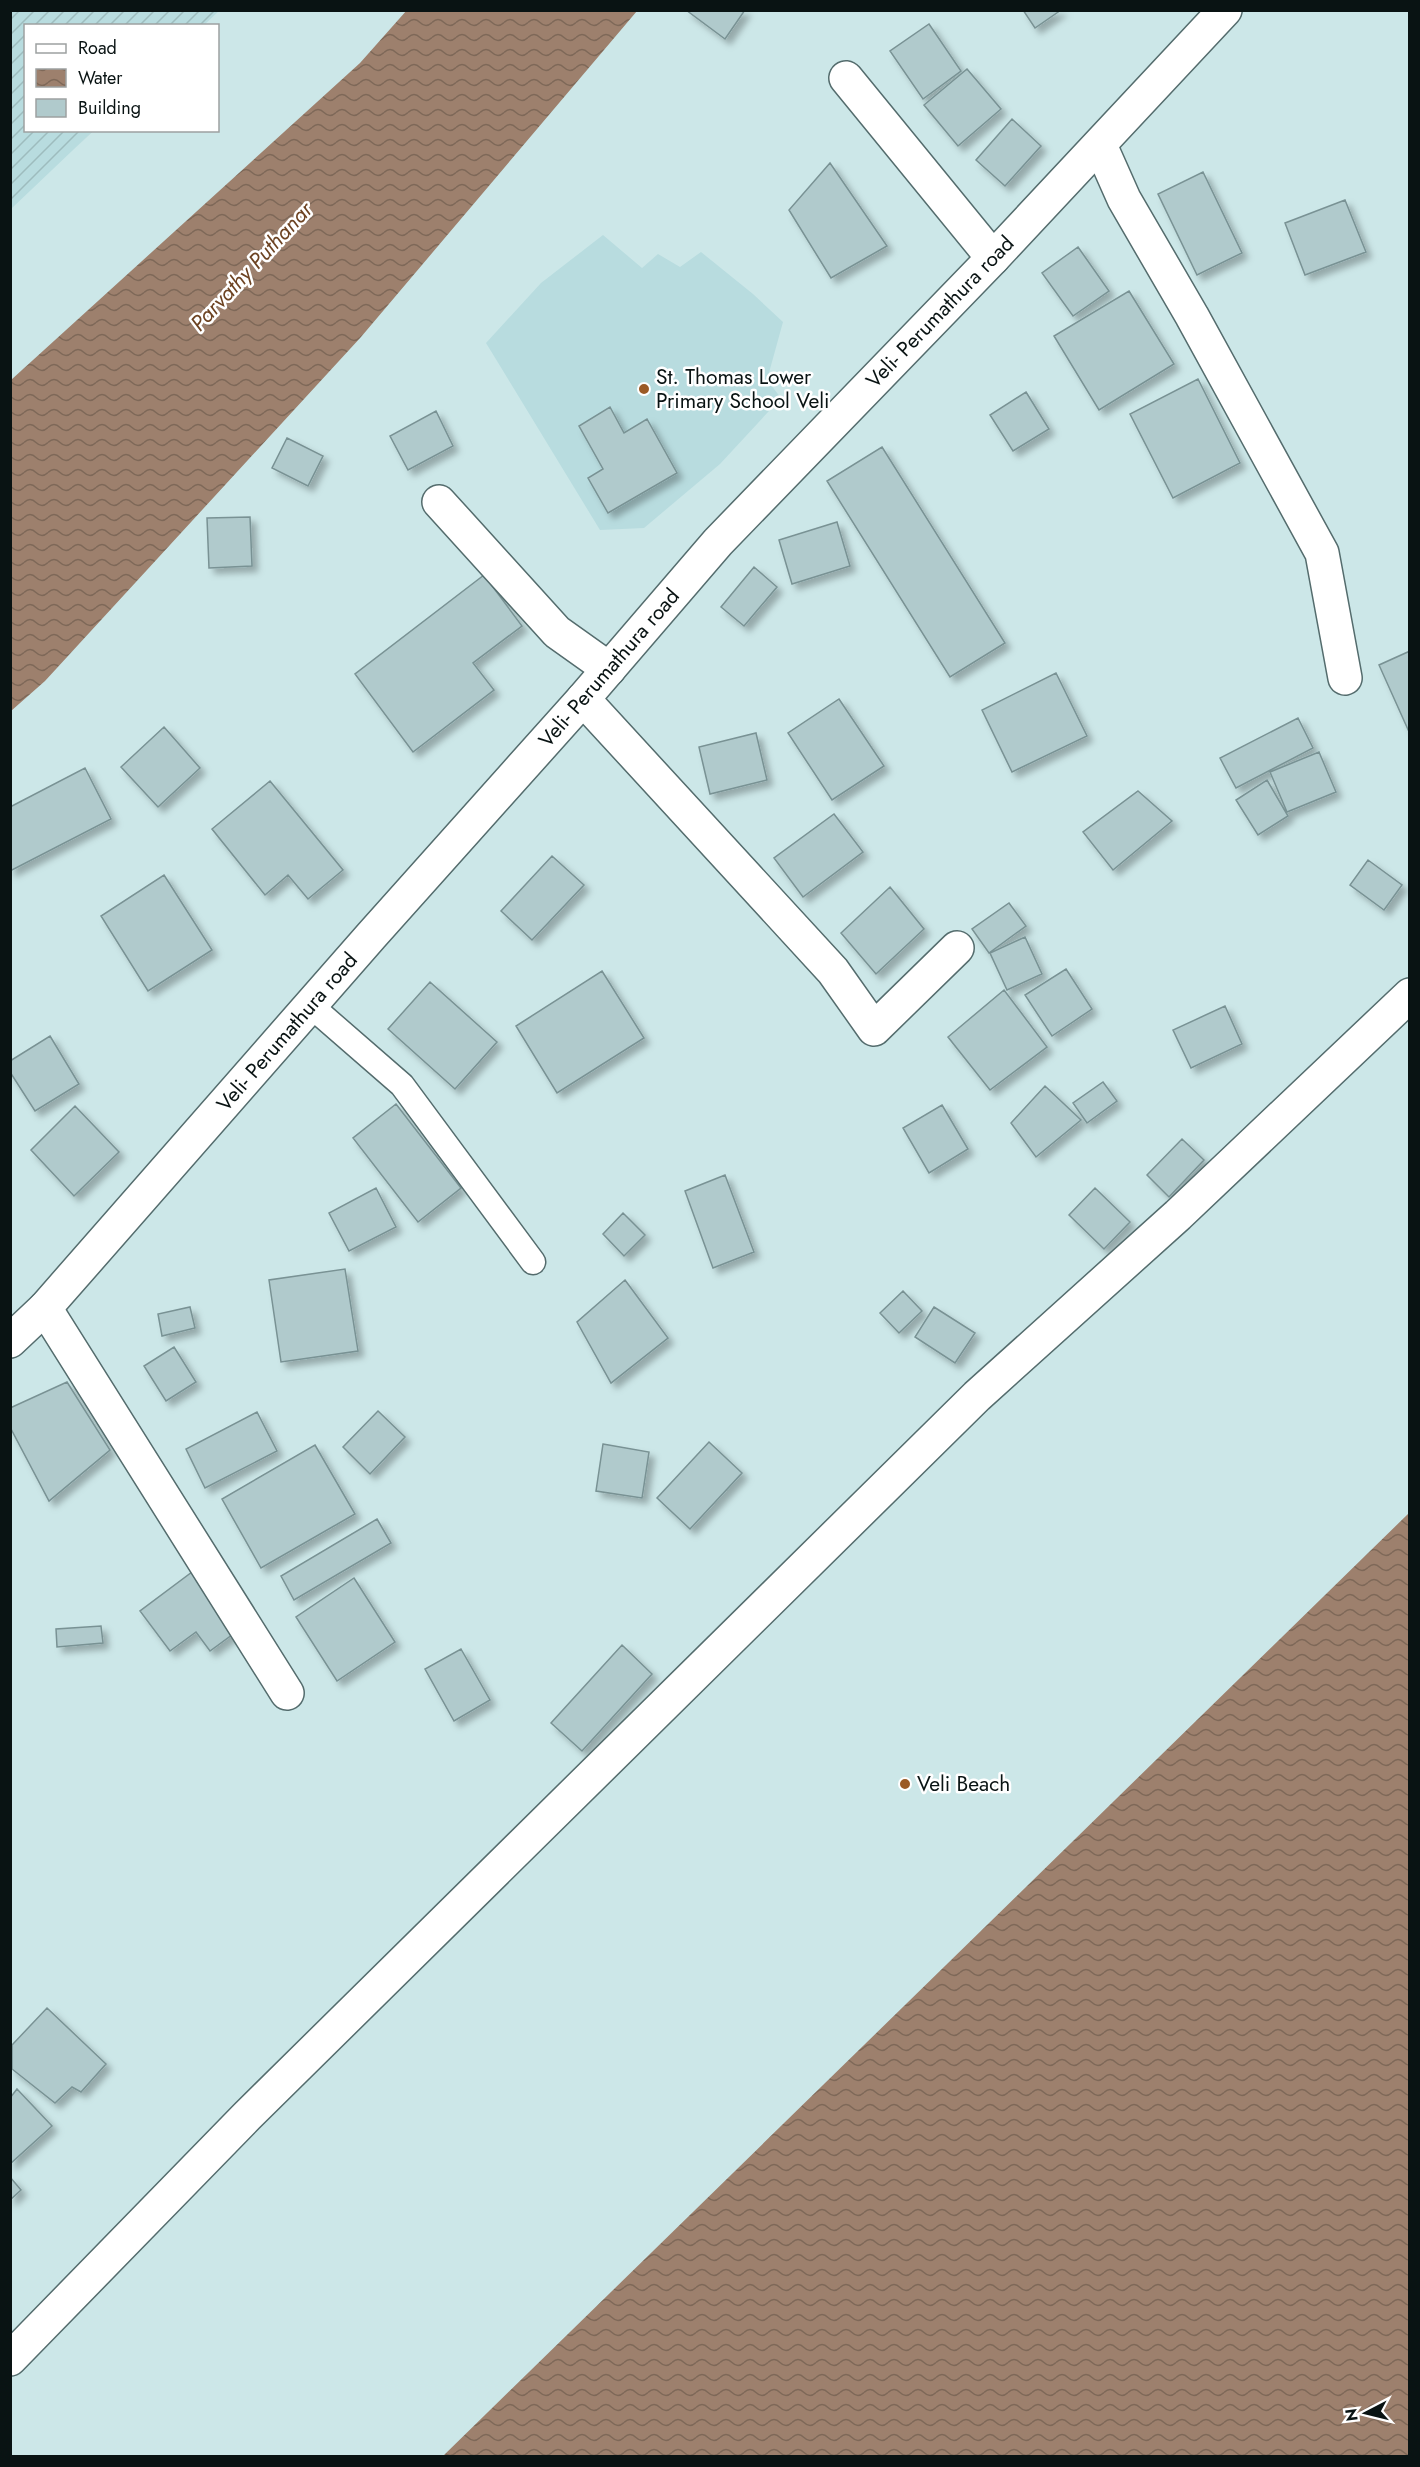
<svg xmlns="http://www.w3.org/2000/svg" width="1420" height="2467" font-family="Jost,sans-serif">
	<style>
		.built { fill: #b8dcdf }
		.industrial { fill: url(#industrial-furrows) }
		.water { fill: url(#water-waves) }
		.building { fill: #b0cacc; stroke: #799294; stroke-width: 1.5; filter: url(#shadow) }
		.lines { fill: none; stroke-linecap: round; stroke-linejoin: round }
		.service-casing { stroke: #546c6d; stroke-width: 27 }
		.minor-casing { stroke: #546c6d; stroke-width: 36 }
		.secondary-casing { stroke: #546c6d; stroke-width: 36 }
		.service { stroke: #fff; stroke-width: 24 }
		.minor { stroke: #fff; stroke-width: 33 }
		.secondary { stroke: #fff; stroke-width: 33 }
		.poi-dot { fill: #9b5a25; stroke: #fff; stroke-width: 2 }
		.labels { text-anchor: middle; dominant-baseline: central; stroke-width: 5; stroke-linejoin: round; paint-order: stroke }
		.street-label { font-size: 21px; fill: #091313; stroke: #fff }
		.poi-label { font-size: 21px; fill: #091313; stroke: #fff; text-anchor: start }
		.water-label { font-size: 22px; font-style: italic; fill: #6d4322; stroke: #fff }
	</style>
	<defs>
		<pattern id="industrial-furrows" width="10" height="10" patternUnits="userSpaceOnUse" patternTransform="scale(1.5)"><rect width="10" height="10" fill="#b8dcdf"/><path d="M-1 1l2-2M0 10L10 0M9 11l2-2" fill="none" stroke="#9dbcbe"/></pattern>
		<pattern id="water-waves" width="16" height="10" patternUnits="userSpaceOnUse" patternTransform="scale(1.5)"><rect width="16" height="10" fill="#9d806d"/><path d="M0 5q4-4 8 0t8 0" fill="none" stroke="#7e6858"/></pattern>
		<filter id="shadow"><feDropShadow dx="5.5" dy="5.5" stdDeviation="3" flood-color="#0004"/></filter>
	</defs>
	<rect width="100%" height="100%" fill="#cce7e8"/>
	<!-- built -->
	<path class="built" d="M603,235L642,268L658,254L680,267L701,252L753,294L783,322L767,380L781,398L720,464L644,528L600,530L486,343L541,283Z"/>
	<!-- industrial -->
	<path class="industrial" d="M11,10H219V11L204,25L26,26V130L93,131L11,209Z"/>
	<!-- water -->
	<path class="water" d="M407,10L637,11L361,337L45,681L11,711V380L360,63Z
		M1409,1513V2456H443Z"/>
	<!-- building -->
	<path class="building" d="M686,10H745L725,39Z
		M1023,10H1061L1035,28Z
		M929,24L961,71L923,99L890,51Z
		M967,69L1001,109L958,146L924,105Z
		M1012,119L1041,146L1005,186L976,160Z
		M830,163L887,246L831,278L789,210Z
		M1203,172L1242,253L1197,275L1158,194Z
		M1345,200L1366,252L1305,275L1285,223Z
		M1078,247L1109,291L1073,316L1042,273Z
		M1129,291L1174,364L1099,410L1054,336Z
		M1198,379L1240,463L1173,498L1130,414Z
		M1026,392L1049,429L1013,451L990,415Z
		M610,407L624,433L647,419L677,473L608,513L588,478L603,469L579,426Z
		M436,411L453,446L408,470L390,436Z
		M287,438L323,456L308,486L272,468Z
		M882,447L1005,643L950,677L827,481Z
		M250,517L252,566L209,568L207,518Z
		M837,522L850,566L792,584L779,540Z
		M754,567L777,587L744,626L721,607Z
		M484,575L522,626L473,663L494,690L413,752L355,674Z
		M1410,651V734L1379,665Z
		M1056,673L1087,736L1012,772L982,710Z
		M839,699L884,766L832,800L788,733Z
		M1298,718L1313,748L1236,788L1220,758Z
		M164,727L200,768L158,807L121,767Z
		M756,733L767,780L710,794L699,747Z
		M1319,752L1336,792L1287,812L1270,772Z
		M85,768L111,819L10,871V807Z
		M1267,780L1288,816L1258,835L1236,800Z
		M270,781L343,870L308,899L288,875L265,895L212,829Z
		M1138,791L1172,821L1113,870L1083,832Z
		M834,814L863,852L803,897L774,858Z
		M552,856L584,885L532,940L501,911Z
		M1368,860L1402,885L1384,910L1350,885Z
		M164,875L212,950L148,991L101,916Z
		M890,887L924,929L876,974L841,933Z
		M1009,903L1026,926L989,953L972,929Z
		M1025,937L1042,974L1007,990L990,953Z
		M1066,969L1092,1009L1052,1036L1025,995Z
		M602,971L644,1038L557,1093L516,1026Z
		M430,982L497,1042L455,1089L388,1029Z
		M1004,990L1047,1047L990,1090L948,1037Z
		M1225,1006L1242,1044L1191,1068L1173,1030Z
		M50,1036L79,1084L35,1111L10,1072V1061Z
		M1103,1082L1117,1101L1087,1123L1073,1103Z
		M1045,1086L1081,1120L1036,1157L1011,1123Z
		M396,1104L461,1188L418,1222L353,1138Z
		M942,1105L968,1149L929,1173L903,1128Z
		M75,1106L119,1152L74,1196L31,1150Z
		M1182,1139L1204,1160L1169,1197L1147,1175Z
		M725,1175L754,1252L713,1268L685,1191Z
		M376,1188L396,1227L349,1251L329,1213Z
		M1095,1188L1130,1222L1104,1249L1069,1215Z
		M623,1213L645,1235L624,1256L603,1234Z
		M345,1269L358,1351L281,1362L269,1280Z
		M625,1280L668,1338L611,1383L577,1322Z
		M903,1291L922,1311L899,1333L880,1313Z
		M190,1307L195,1328L162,1336L158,1314Z
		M934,1307L975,1333L955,1363L915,1337Z
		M174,1347L196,1382L166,1401L144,1366Z
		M67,1382L110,1450L49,1501L10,1427V1408Z
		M378,1411L405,1437L370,1474L343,1447Z
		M257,1412L277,1451L205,1488L186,1449Z
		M709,1442L742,1473L690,1529L657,1498Z
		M603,1444L649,1452L642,1498L596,1491Z
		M315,1445L355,1514L261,1568L222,1499Z
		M377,1519L391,1543L294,1600L281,1576Z
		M200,1566L244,1626L210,1651L196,1632L170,1651L140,1611Z
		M354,1578L395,1642L337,1681L296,1617Z
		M101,1626L103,1643L57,1647L56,1629Z
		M622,1645L652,1674L582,1751L551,1723Z
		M461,1649L490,1700L454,1721L425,1669Z
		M47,2008L106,2064L81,2092L72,2087L55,2103L12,2069V2045Z
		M17,2089L52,2126L10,2164V2098Z
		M10,2177L21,2190L10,2200Z"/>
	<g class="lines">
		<!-- service casing -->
		<g class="service-casing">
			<path id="service" d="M310,1005L402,1085L533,1262"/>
		</g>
		<!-- minor casing -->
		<g class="minor-casing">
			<path id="minor" d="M846,78L993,258
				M1100,145L1124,199L1192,316L1322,553L1345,678
				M439,502L557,632L609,669
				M583,699L833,971L874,1029L957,948
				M45,1308L287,1693
				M10,2359L247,2116L977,1396L1178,1215L1410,995"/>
		</g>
		<!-- secondary casing -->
		<g class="secondary-casing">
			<path id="secondary" d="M10,1341L45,1308L371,936L583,699L718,542L993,258L1225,10"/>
		</g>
		<!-- service -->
		<use href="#service" class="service"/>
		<!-- minor -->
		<use href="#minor" class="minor"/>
		<!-- secondary -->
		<use href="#secondary" class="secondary"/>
	</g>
	<!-- markers -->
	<g class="poi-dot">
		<circle cx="644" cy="389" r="6"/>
		<circle cx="905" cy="1784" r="6"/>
	</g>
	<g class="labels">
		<!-- street labels -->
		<g class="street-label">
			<text transform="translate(940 312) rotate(-46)">Veli- Perumathura road</text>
			<text transform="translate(609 668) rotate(-49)">Veli- Perumathura road</text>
			<text transform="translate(287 1032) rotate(-49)">Veli- Perumathura road</text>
		</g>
		<!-- poi labels -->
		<g class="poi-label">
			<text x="656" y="377">St. Thomas Lower<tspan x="656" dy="24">Primary School Veli</tspan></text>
			<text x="917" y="1784">Veli Beach</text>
		</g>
		<!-- water labels -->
		<g class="water-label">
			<text transform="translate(251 266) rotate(-47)">Parvathy Puthanar</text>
		</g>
	</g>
	<!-- border -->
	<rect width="1420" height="2467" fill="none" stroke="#091313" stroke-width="24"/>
	<!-- legend -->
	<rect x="24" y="24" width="195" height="108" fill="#ffffff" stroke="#9da1a1" stroke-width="1.5"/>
	<rect x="36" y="44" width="30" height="9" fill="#ffffff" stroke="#9da1a1" stroke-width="1.5"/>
	<text x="78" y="54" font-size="18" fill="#091313">Road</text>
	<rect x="36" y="69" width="30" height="18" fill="url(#water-waves)" stroke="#9da1a1" stroke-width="1.5"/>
	<text x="78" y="84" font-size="18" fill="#091313">Water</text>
	<rect x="36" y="99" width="30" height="18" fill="#b0cacc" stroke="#9da1a1" stroke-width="1.5"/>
	<text x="78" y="114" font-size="18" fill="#091313">Building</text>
	<!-- north arrow -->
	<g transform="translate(1366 2413) rotate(263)" stroke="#ffffff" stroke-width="4.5" paint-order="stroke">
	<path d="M0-4.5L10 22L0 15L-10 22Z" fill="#091313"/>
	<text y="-9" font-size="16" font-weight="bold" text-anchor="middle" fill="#091313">N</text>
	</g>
</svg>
